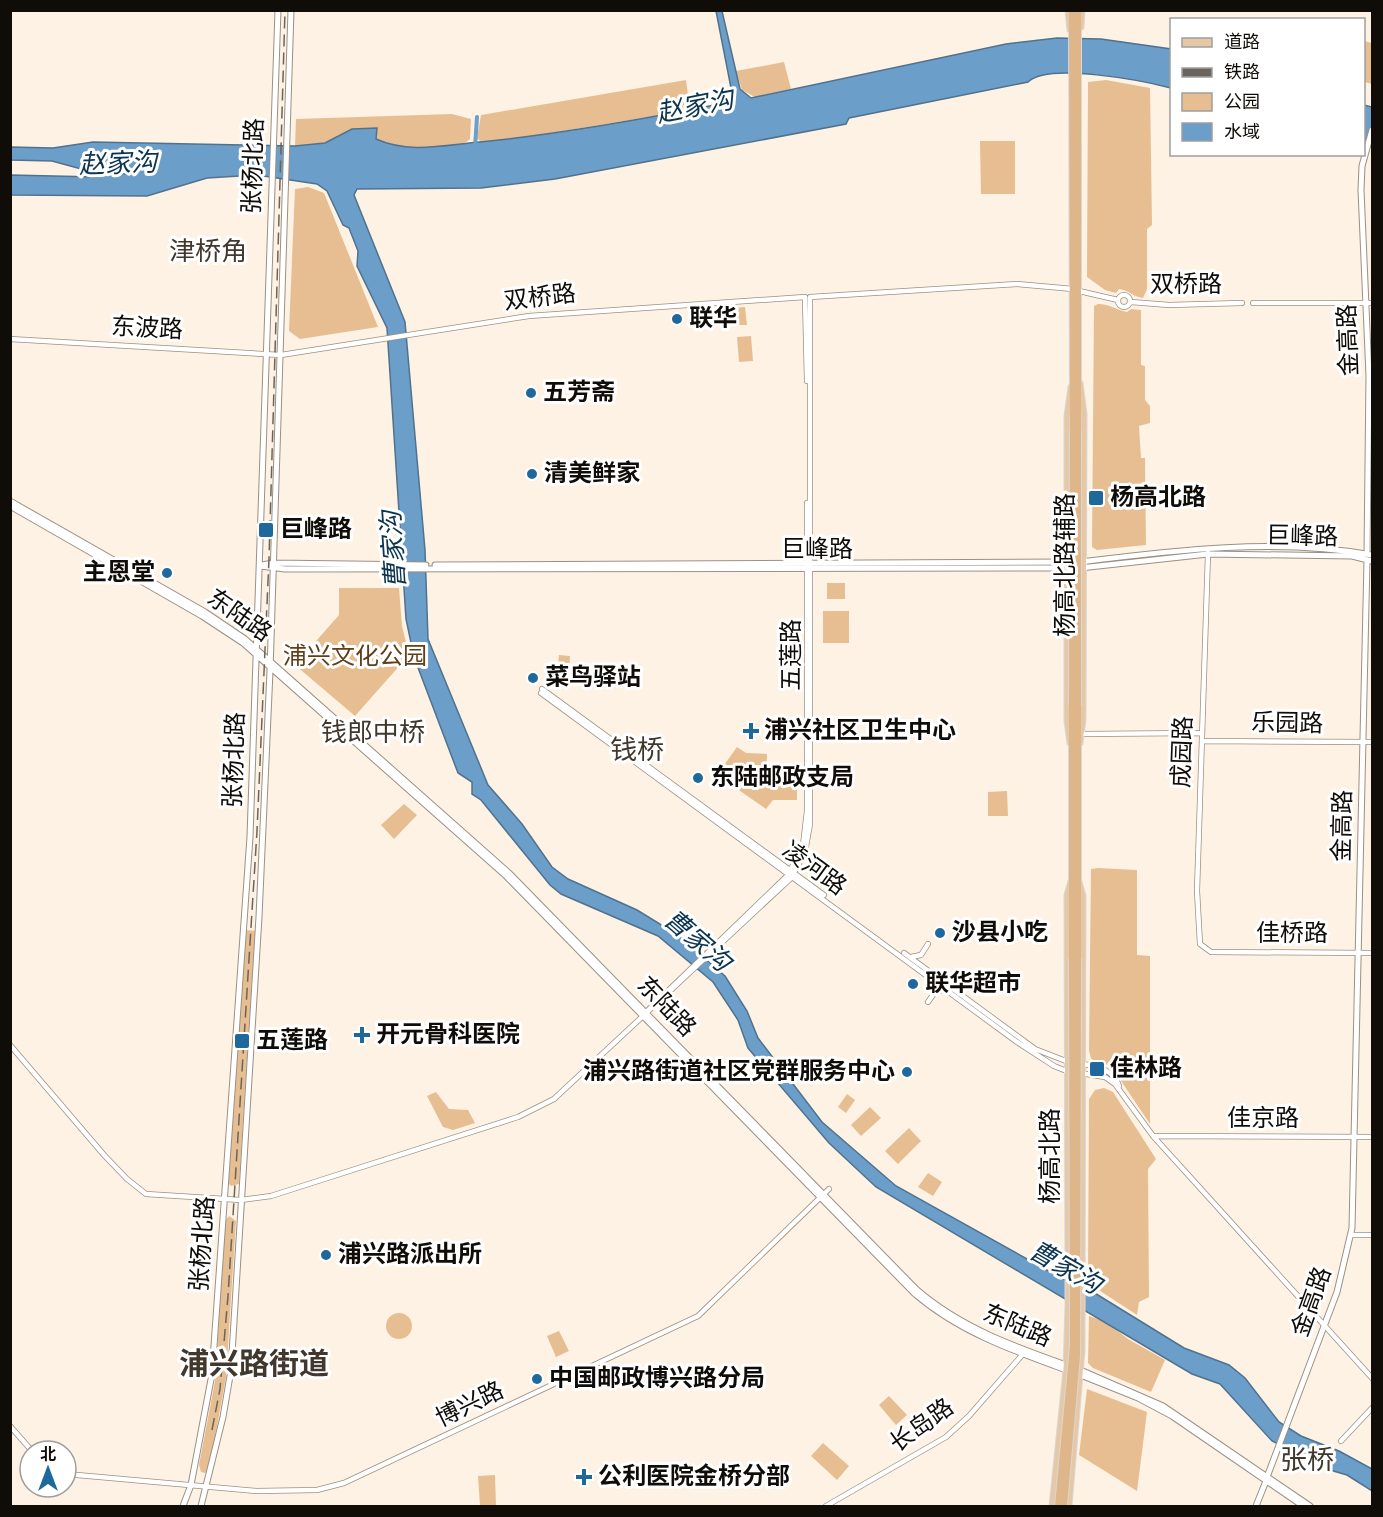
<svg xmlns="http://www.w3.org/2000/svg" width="1383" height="1517" font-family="'Alegreya Sans','Noto Sans SC',sans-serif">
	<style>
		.green { fill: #e7be91 }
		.water { fill: #6b9ec8; stroke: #50728e; stroke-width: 1.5 }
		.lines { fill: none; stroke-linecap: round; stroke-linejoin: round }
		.canal { stroke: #6b9ec8; stroke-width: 4 }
		.tertiary-casing { stroke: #9b9084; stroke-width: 6 }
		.secondary-casing { stroke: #9b9084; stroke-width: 7 }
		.primary-casing { stroke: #d9d8d7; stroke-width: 7 }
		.trunk-casing { stroke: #d9d8d7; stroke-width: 8 }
		.tertiary { stroke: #fff; stroke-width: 4.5 }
		.secondary { stroke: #fff; stroke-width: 5 }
		.primary { stroke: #e6c8a7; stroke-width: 5 }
		.trunk { stroke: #deb68a; stroke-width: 6 }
		.rail { stroke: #6b645c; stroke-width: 1.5; stroke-dasharray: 12 6; stroke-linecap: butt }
		.trunk-bridge-casing { stroke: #d9d8d7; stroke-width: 8; stroke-linecap: butt }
		.trunk-bridge { stroke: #deb68a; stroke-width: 6 }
		.poi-dot { fill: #1f689c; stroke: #fff; stroke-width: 2 }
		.labels { text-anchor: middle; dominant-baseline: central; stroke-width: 6; stroke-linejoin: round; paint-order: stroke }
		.street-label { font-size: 24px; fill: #100c08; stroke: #fff }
		.poi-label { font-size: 24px; font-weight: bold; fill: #100c08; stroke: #fff; text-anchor: start }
		.park-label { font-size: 24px; fill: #5f401a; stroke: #fff }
		.water-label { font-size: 26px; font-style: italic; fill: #0b3451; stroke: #fff }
		.neighbourhood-label { font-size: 26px; fill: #41372c; stroke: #fff }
		.quarter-label { font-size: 27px; fill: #41372c; stroke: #fff }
		.district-label { font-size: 30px; font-weight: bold; fill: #41372c; stroke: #fff }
	</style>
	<rect width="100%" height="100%" fill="#fef2e4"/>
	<!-- green -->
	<path class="green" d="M1364,41L1372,43V84L1364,82Z
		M784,62L791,89L755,97L742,90L736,71Z
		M686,80L690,110L527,137L481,142L477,138L481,115Z
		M1106,80L1150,88L1152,225L1147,229V289L1143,298C1133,297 1129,290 1119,289L1116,293L1105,290L1087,277L1088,82Z
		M452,114L471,119L470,139C454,155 395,148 376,139L377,129L325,143L295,146L296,119Z
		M980,141H1015V194H981Z
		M308,187L324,193L378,327L300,339L289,331L295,189Z
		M1098,304C1110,304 1116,310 1127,312L1131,309L1141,310V365L1145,366V400L1150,406V423L1139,426L1141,458H1145L1146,545L1097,550L1092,547L1094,306Z
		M745,307L747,325H737L735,308Z
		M751,336L753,361L739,362L737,337Z
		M827,583H845V599H827Z
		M339,588H399L402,626L409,655L355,716L295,665L339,615Z
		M823,611H849V643H823Z
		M559,655L570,656L569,675H557Z
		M737,747L746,753L767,754L766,784L797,785V800H773L766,809L717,775Z
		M1007,791L1008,816H988V792Z
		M404,804L417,815L394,839L381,825Z
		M1098,868L1137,870V955L1150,956V1124L1111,1066L1091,1059L1089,1050L1091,869Z
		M246,930L255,931L239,1184L231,1186L228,1183Z
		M1104,1088L1113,1092L1156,1159L1148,1169L1149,1297L1139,1302L1137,1315L1088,1283L1089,1099L1095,1090Z
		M436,1092L449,1109L468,1110L475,1123L453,1130L443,1127L427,1096Z
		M847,1094L855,1100L846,1113L838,1107Z
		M870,1107L881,1118L861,1136L851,1125Z
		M909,1128L921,1141L898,1164L885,1151Z
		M928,1173L942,1182L933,1196L918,1187Z
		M229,1216L236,1221L226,1377L209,1470L205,1473L201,1472L199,1465L215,1381L225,1221Z
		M386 1326a13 13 0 1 1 26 0a13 13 0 1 1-26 0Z
		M1089,1316L1106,1322L1128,1339L1165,1360L1151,1392L1093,1368L1088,1363Z
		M559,1331L569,1351L556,1357L547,1336Z
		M1087,1389L1147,1412L1137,1491L1079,1455Z
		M889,1396L907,1415L896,1425L879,1405Z
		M823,1443L849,1466L837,1480L811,1456Z
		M495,1475L496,1506H480L478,1476Z"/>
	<!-- water -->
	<path class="water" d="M716,11H722L740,89L751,98L1006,44L1057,38L1101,39L1171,49V88C1144,81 1048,62 1028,82L849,118L846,124L555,179L481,188L357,189L354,195L405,322L425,550L428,639L488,785L522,824L552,867L568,879L637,910L678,935L725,976L747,1011L758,1038L822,1122L896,1186L1090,1294L1093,1292L1184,1348L1229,1365L1245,1378L1279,1422L1301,1436L1339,1451L1372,1469V1491L1347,1475L1330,1470L1272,1441L1220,1384L1192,1374L876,1187L829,1143L748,1048L738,1020L713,982L658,936L561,894L550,885L481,800L472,794V782L458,773L414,657L406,619L387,328L357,266L358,251L349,228L343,225L327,191L317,184L257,175L207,178L147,196L11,195V175L97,177L98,173L127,174L126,171L85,170L52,161L11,160V147L53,148L93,142L295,146L325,143L352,129L377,128L376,139C409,154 445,145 480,142C562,134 644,119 725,103L732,93Z
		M1364,105L1372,107V141L1364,139Z"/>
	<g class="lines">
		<!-- canal -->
		<path class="canal" d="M475,147L477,117"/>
		<!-- tertiary casing -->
		<g class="tertiary-casing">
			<path id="tertiary" d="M1079,291L1118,300
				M1118 301a6 6 0 1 1 12 0a6 6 0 1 1-12 0Z
				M1131,302L1169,305L1242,303
				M1253,303H1372
				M10,339L281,355L529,316L805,297L807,381
				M1208,553L1197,891L1200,944L1211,952L1372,953
				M542,689L824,895
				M541,693L1017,1042L1054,1066L1069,1072
				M1082,734L1201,733
				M1202,741L1372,742
				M904,953L1035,1049L1071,1063
				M911,957L921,955L928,944
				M928,1002L935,992L947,989
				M644,1014L788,875L803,845L807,811V503
				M10,1045L104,1155L127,1179L146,1194L241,1200L271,1196L518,1117L554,1099L791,878L805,852L810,824V297L1017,284L1073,289
				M1079,1064C1095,1065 1114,1070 1119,1086
				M1080,1073L1105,1077L1115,1084L1153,1136L1372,1378
				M1153,1136L1372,1137
				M1351,1235H1372
				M10,1426L32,1451
				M1341,1441L1372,1408
				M66,1474L257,1491L317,1490L344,1483L698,1316L829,1189
				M826,1506L946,1437L969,1416L1023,1354"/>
		</g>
		<!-- secondary casing -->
		<g class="secondary-casing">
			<path id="secondary" d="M10,501L205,612L245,639L509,873L917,1290C961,1328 1015,1347 1069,1366
				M10,506L202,616L243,643L506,876L914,1293C959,1332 1014,1351 1069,1371
				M1367,554L1369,376L1361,190L1362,166L1372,130
				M1080,562C1176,550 1276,538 1372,555
				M262,565L273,563L426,565
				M435,565L1071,562
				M260,566L285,569L1071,568
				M1080,568L1208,554L1352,556L1372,561
				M1078,1369L1163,1406L1310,1506
				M1078,1374L1138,1398L1172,1416L1303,1506
				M1267,1477L1337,1292L1352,1228L1367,560
				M183,1506L191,1485L212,1374L250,837L278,10
				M201,1506L223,1417L231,1370L259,917L270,671L291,10
				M1256,1506L1266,1481"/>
		</g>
		<!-- primary casing -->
		<g class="primary-casing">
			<path id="primary" d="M1068,10L1070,30
				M1081,27L1082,10
				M1070,743L1067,721V416L1071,387
				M1080,743L1083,720L1084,414L1080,383
				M1052,1506L1066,1370L1068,1304L1067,895L1071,881
				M1069,1506L1082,1350L1083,896L1079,882"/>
		</g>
		<!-- trunk casing -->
		<g class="trunk-casing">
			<path id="trunk" d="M1072,10L1073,430
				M1078,10V430
				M1078,706V958
				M1072,958V705"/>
		</g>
		<!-- tertiary -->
		<use href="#tertiary" class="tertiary"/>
		<!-- secondary -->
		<use href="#secondary" class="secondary"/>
		<!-- primary -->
		<use href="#primary" class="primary"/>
		<!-- trunk -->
		<use href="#trunk" class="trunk"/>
		<!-- rail -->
		<path class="rail" d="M212,1430L220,1389L228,1296L257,831L269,559L285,10"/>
		<!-- trunk-bridge casing -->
		<g class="trunk-bridge-casing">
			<path id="trunk-bridge" d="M1072,705L1073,430
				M1078,706V430
				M1058,1506L1073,1346L1072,958
				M1064,1506L1077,1356L1078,958"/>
		</g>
		<!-- trunk-bridge -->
		<use href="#trunk-bridge" class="trunk-bridge"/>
	</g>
	<!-- markers -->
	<g class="poi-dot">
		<circle cx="677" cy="319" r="6"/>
		<circle cx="531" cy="393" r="6"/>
		<circle cx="532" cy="474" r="6"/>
		<rect x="1088" y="490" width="16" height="16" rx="3"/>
		<rect x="258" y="522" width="16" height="16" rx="3"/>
		<circle cx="167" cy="573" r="6"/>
		<circle cx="533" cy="678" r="6"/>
		<path d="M748 722h6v6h6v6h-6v6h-6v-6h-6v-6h6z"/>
		<circle cx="698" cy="778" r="6"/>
		<circle cx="940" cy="933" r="6"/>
		<circle cx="913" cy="984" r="6"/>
		<path d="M359 1026h6v6h6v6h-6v6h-6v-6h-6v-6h6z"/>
		<rect x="234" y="1033" width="16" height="16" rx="3"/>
		<rect x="1089" y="1061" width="16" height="16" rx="3"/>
		<circle cx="907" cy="1072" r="6"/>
		<circle cx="326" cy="1255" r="6"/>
		<circle cx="537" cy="1379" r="6"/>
		<path d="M581 1468h6v6h6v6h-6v6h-6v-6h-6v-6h6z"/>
	</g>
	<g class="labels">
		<!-- street labels -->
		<g class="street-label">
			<text transform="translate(254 166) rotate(-88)">张杨北路</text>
			<text x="1186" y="285">双桥路</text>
			<text transform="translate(540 298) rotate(-7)">双桥路</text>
			<text transform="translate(147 329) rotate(3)">东波路</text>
			<text transform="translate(1349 340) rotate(-92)">金高路</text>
			<text transform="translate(1302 537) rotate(1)">巨峰路</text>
			<text x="817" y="550">巨峰路</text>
			<text transform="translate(1066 565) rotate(-90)">杨高北路辅路</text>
			<text transform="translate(239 616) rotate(35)">东陆路</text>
			<text transform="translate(792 655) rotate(-90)">五莲路</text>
			<text transform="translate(1287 724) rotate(1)">乐园路</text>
			<text transform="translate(1183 752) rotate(-88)">成园路</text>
			<text transform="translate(235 760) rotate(-88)">张杨北路</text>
			<text transform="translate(1343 826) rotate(-89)">金高路</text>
			<text transform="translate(814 869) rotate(36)">凌河路</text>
			<text x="1292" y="934">佳桥路</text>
			<text transform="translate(666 1007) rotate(46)">东陆路</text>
			<text x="1263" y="1119">佳京路</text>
			<text transform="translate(1051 1156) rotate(-90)">杨高北路</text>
			<text transform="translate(203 1244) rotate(-86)">张杨北路</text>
			<text transform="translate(1312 1302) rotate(-70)">金高路</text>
			<text transform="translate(1017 1326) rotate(23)">东陆路</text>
			<text transform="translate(470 1405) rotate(-26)">博兴路</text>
			<text transform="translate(922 1426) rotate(-36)">长岛路</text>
		</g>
		<!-- poi labels -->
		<g class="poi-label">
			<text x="689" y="319">联华</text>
			<text x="543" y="393">五芳斋</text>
			<text x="544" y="474">清美鲜家</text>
			<text x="1110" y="498">杨高北路</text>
			<text x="280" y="530">巨峰路</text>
			<text x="155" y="573" text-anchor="end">主恩堂</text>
			<text x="545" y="678">菜鸟驿站</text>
			<text x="764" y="731">浦兴社区卫生中心</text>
			<text x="710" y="778">东陆邮政支局</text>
			<text x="952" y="933">沙县小吃</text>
			<text x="925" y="984">联华超市</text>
			<text x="376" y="1035">开元骨科医院</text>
			<text x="256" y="1041">五莲路</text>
			<text x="1110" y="1069">佳林路</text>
			<text x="895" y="1072" text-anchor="end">浦兴路街道社区党群服务中心</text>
			<text x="338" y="1255">浦兴路派出所</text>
			<text x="549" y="1379">中国邮政博兴路分局</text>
			<text x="598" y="1477">公利医院金桥分部</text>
		</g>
		<!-- park labels -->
		<g class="park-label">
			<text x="355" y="657">浦兴文化公园</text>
		</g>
		<!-- water labels -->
		<g class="water-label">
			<text transform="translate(695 107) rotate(-11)">赵家沟</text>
			<text transform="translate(118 164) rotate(-2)">赵家沟</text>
			<text transform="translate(394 550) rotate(-94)">曹家沟</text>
			<text transform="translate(697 941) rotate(41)">曹家沟</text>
			<text transform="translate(1065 1268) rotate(30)">曹家沟</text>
		</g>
		<!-- neighbourhood labels -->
		<g class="neighbourhood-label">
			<text x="208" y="252">津桥角</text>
			<text x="373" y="733">钱郎中桥</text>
		</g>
		<!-- quarter labels -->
		<g class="quarter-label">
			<text x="637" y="750">钱桥</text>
			<text x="1307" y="1460">张桥</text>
		</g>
		<!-- district labels -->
		<g class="district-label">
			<text x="254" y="1365">浦兴路街道</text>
		</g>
	</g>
	<!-- border -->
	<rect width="1383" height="1517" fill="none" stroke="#100c08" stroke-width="24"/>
	<!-- legend -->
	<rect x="1170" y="18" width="195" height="138" fill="#ffffff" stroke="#9f9e9c" stroke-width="1.5"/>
	<rect x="1182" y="38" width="30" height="9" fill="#e6c8a7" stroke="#9f9e9c" stroke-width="1.5"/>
	<text x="1224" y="48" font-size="18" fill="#100c08">道路</text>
	<rect x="1182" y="68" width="30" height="9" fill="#6b645c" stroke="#9f9e9c" stroke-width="1.5"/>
	<text x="1224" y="78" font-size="18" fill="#100c08">铁路</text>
	<rect x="1182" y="93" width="30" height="18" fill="#e7be91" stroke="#9f9e9c" stroke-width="1.5"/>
	<text x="1224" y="108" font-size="18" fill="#100c08">公园</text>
	<rect x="1182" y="123" width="30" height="18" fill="#6b9ec8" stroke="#9f9e9c" stroke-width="1.5"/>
	<text x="1224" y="138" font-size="18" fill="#100c08">水域</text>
	<!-- north arrow -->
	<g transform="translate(48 1469)"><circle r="28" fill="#ffffff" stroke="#9f9e9c" stroke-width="1.5"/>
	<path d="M0-4.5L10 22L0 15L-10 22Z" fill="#1f689c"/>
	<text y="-9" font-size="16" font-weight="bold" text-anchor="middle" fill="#100c08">北</text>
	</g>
</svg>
